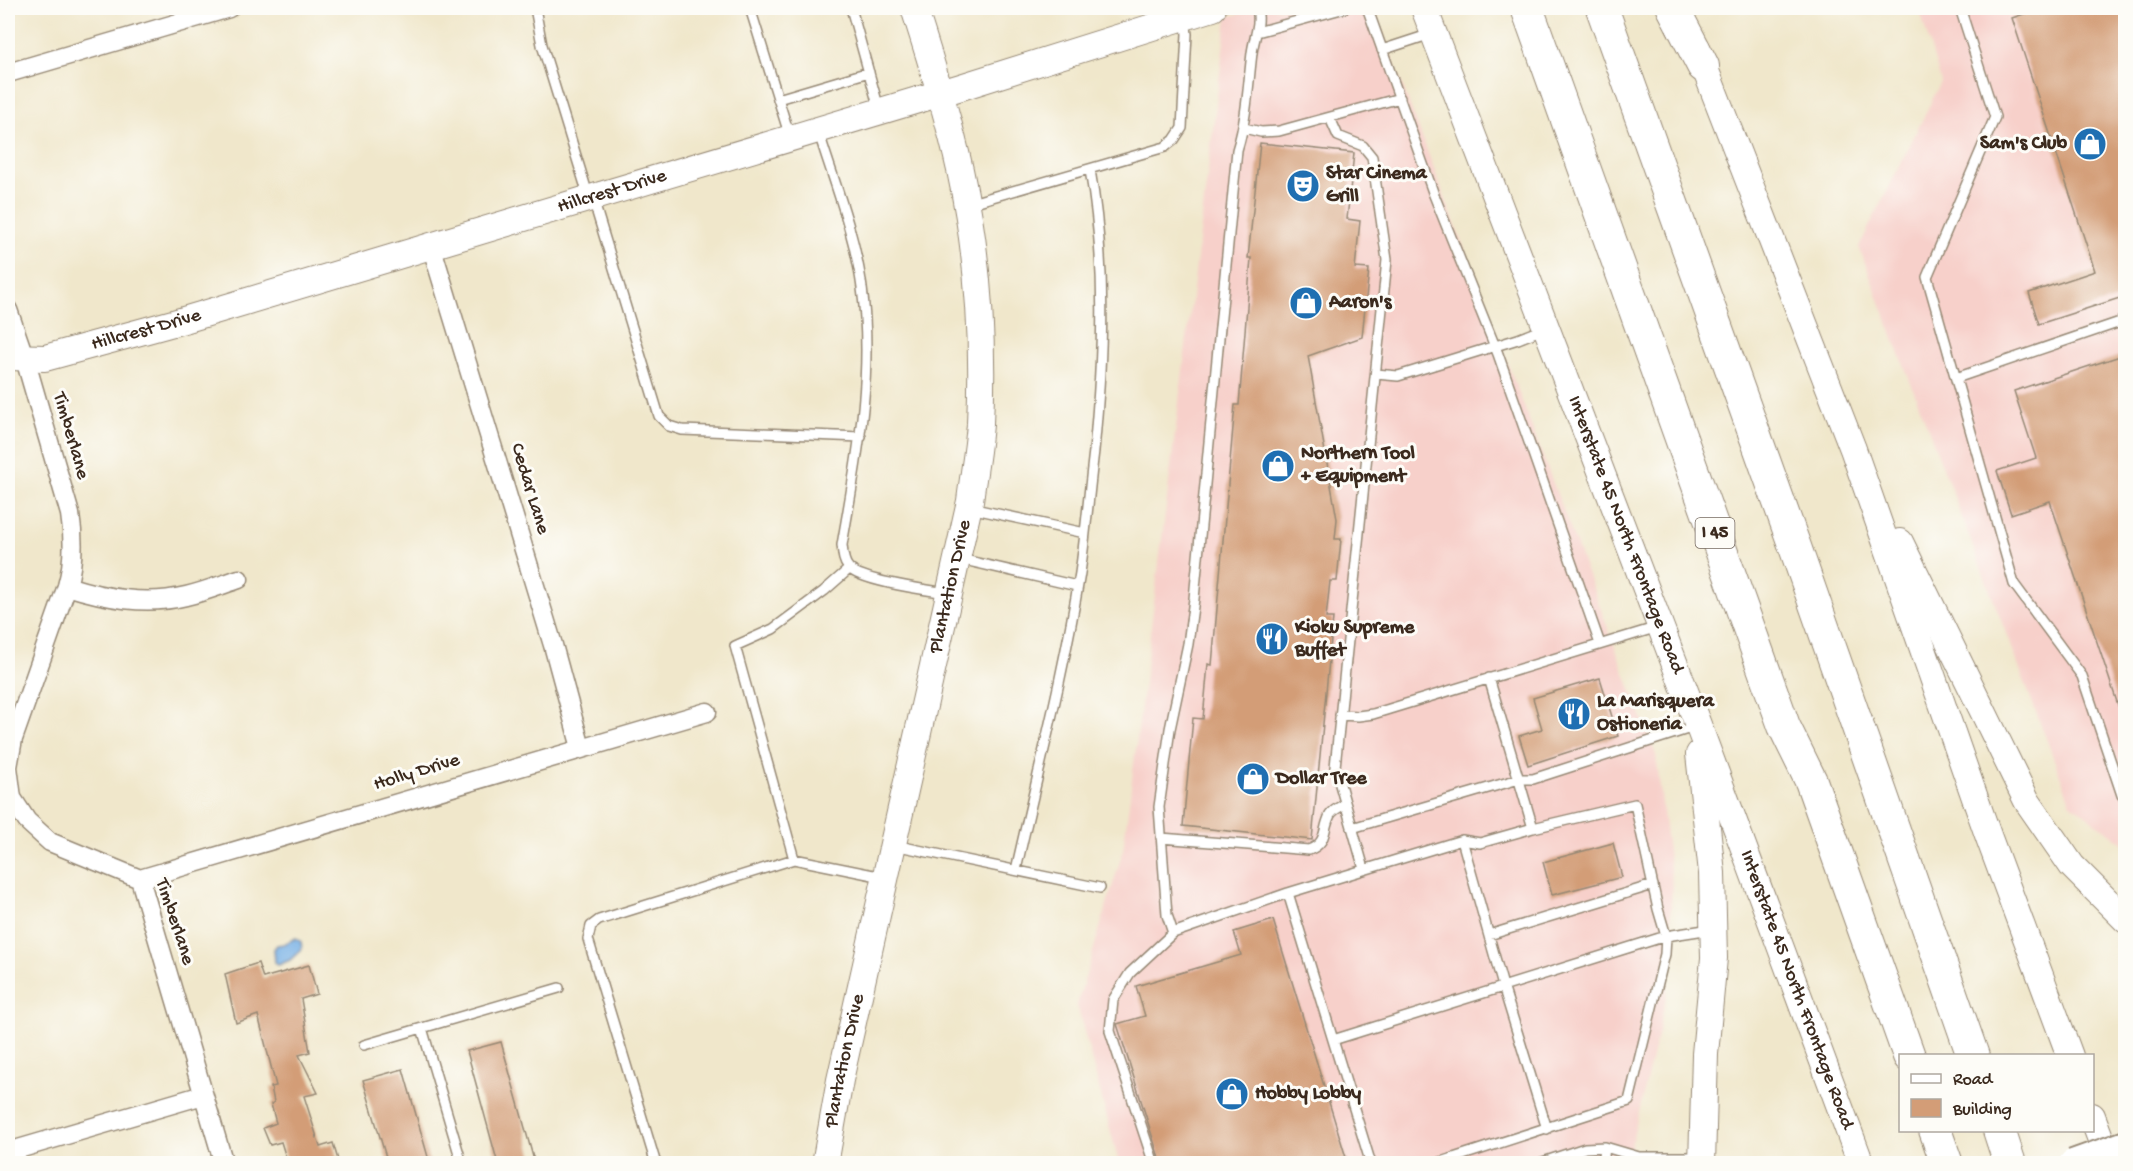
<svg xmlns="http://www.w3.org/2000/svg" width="2133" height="1171" font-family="'Gochi Hand',sans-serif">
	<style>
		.built { fill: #f7d0ca }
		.water { fill: #74afe5; stroke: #586c82; stroke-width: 1.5 }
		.building { fill: #d39d77 }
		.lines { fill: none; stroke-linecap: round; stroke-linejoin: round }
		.lane-casing { stroke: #968874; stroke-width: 12 }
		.street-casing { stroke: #968874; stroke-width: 21 }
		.secondary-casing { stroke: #968874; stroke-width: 28 }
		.highway-casing { stroke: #968874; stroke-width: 34 }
		.lane { stroke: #fff; stroke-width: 9 }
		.street { stroke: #fff; stroke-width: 18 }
		.secondary { stroke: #fff; stroke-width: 26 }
		.highway { stroke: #fff; stroke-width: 32 }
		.primary-bridge-casing { stroke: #968874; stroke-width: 32; stroke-linecap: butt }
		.primary-bridge { stroke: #fff; stroke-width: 28 }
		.labels { text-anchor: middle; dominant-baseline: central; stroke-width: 6; stroke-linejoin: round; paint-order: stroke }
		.shield { fill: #fdfcf7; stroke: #75695f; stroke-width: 1.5 }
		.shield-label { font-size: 18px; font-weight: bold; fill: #3b2a1e }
		.poi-label { font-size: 20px; font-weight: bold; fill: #3b2a1e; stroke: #fdfcf7; text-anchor: start }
		.street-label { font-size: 20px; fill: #3b2a1e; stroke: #fdfcf7 }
	</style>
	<rect width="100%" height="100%" fill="#fdfcf7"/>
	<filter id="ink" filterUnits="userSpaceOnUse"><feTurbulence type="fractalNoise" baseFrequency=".0167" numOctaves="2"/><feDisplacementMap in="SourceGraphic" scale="12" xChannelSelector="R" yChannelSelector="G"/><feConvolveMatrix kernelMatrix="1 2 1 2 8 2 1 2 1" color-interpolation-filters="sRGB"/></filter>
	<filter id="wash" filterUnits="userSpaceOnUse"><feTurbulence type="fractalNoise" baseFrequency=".008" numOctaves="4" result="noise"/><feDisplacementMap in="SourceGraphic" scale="24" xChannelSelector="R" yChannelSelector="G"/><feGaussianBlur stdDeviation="1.35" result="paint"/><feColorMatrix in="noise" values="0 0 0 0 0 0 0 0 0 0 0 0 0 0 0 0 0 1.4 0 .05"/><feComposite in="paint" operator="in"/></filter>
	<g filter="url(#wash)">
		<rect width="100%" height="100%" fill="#f0e7cb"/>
		<!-- built -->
		<path class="built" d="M1262,8H1373L1656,755L1672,883L1667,994L1627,1163H1119L1077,1005L1123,851L1227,17Z
			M1919,8H2125V844L2071,804L1859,247L1941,82Z"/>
		<!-- water -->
		<path class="water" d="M296,938L301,942L302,949L290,960L278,965L275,962L274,949L277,945L284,944Z"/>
		<g id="blocks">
			<!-- building -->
			<path class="building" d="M2042,8H2126V296L2039,324L2029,293L2095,271L2012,18Z
				M1260,143L1354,153L1347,219L1360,221L1355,268L1369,269L1362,337L1308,356L1337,519L1335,539H1341L1337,581H1330L1326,618H1333L1312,840L1183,826L1193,718L1203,719L1208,664L1212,665L1235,405H1239L1251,258H1248Z
				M2126,354V720H2123L2050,501L2011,514L1997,471L2036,458L2014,391Z
				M1600,678L1618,736L1528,765L1519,736L1542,729L1533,698Z
				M1613,843L1622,877L1552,895L1543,862Z
				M1273,920L1348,1164H1161L1117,1024L1145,1016L1136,986L1241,955L1234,932Z
				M258,963L263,978L309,965L317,994L301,999L310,1052L299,1055L318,1093L304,1096L320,1147L333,1143L338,1160L331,1161L332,1164H288L281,1142L270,1145L263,1128L276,1123L271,1104L274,1102L271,1087L276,1086L258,1015L236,1023L225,974Z
				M501,1042L535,1164H498L467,1051Z
				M403,1069L430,1164H388L363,1080Z"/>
		</g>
	</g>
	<g filter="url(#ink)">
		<use href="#blocks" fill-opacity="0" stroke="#968874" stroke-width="1.5"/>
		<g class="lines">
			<!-- lane casing -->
			<g class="lane-casing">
				<path id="lane" d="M535,8L542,45L589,198L596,209L659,416L669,426L682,430L861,437
					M750,8L790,137
					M851,8L879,109
					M1365,8L1368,10L1434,195L1498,354L1600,644
					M1960,8L1995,117L1927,277L2014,584L2082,676L2122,795L2126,800
					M1257,32L1345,8
					M1382,50L1431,34
					M778,99L869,72
					M1330,118L1338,136L1363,146L1372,157L1387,260L1335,767L1364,869
					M1244,128L1261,132L1279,131L1400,98
					M818,130C834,182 855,234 862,288C874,376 857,458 842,545C843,553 843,561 848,567C859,581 928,590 947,593
					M968,204L1165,147L1174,140L1182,128L1187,34L1185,19
					M1376,374L1398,376L1518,339L1543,329
					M1956,378L2126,320
					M970,508L1085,533
					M960,559L1077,586
					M1489,678L1533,828
					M1340,715L1358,716L1373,714L1658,627
					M1352,828L1519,779H1533L1697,726
					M1161,838L1309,850C1328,842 1322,831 1330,815C1334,809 1340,807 1345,804
					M1462,840L1503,986L1547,1129
					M894,845L1100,888
					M794,859L735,646L773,629L824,591L849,569
					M1016,870C1038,772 1064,673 1080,573C1086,532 1089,491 1094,451C1103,355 1107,266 1090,170
					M1173,933L1167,915L1159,807L1170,729L1188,644L1194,599L1237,150C1247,118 1248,86 1252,53C1254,37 1261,24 1257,8
					M1489,935L1653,885
					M1333,1040L1666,936L1711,929
					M364,1045L422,1028
					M462,1164L422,1028L559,988
					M656,1164L588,939L591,926L599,920L794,859L883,877
					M1154,1164L1110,1031L1113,1000L1130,973L1173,933L1288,893
					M1371,1164L1288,893L1462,840L1480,843L1533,828L1635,804L1658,909L1666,936L1665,954L1629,1101L1435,1164
					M1537,1164L1585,1148L1605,1147
					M1603,1164L1605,1147L1639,1157H1701"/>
			</g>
			<!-- street casing -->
			<g class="street-casing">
				<path id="street" d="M8,73L229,8
					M431,245L553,645L581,748
					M8,310L25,359L70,514C74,539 74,562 67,586L13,739L8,767L12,798L27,821L50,842L140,879
					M67,586C105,598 146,606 186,596C204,592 221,585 239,579
					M140,879L707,712
					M140,879L224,1164
					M8,1152L203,1095"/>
			</g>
			<!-- secondary casing -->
			<g class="secondary-casing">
				<g id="secondary">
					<path id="s1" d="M1424,8L1700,730L1861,1164"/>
					<path d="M1697,48L1853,449L1989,838L2070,1056"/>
					<path id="s2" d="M8,357L45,358L184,320L961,87L1213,8"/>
					<path d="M1900,542L2027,801L2072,866L2126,920"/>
					<path d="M1699,754L1712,873L1714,958L1705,1054L1702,1164"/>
					<path d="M2092,1116L2110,1164"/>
					<path id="s3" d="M825,1164L840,1080L970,501C973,476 978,450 980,424C984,339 978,253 960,170C948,115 931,61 914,8"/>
				</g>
			</g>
			<!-- highway casing -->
			<g class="highway-casing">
				<path id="highway" d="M1527,8L1784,726L1811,781L1909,1056
					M1602,8L1795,547L1973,1056
					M1673,8L1703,66
					M1935,1130L1947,1164
					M1999,1130L2010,1164"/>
			</g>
			<!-- lane -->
			<use href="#lane" class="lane"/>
			<!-- street -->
			<use href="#street" class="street"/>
			<!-- secondary -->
			<use href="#secondary" class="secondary"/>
			<!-- highway -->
			<use href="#highway" class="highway"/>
			<!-- primary-bridge casing -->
			<g class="primary-bridge-casing">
				<path id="primary-bridge" d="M2073,1164L2126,1145"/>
			</g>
			<!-- primary-bridge -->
			<use href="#primary-bridge" class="primary-bridge"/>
		</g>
	</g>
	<!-- icons -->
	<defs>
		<g id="shop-disc" transform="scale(1.725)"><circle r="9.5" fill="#1f6fb2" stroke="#fdfcf7"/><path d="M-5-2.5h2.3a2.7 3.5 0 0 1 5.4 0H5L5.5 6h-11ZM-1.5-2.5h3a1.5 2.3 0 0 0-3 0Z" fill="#fff"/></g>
		<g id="theatre-disc" transform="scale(1.725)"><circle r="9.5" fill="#1f6fb2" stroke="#fdfcf7"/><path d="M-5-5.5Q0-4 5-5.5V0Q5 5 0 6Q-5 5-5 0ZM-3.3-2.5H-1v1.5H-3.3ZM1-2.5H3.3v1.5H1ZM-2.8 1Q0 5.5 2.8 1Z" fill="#fff"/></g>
		<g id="restaurant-disc" transform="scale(1.725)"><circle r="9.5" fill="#1f6fb2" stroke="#fdfcf7"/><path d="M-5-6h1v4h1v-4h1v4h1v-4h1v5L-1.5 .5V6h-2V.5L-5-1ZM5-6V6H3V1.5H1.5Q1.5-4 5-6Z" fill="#fff"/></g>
	</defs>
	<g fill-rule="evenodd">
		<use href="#shop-disc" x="2090" y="144"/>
		<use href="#theatre-disc" x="1303" y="186"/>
		<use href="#shop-disc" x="1306" y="303"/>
		<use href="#shop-disc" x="1278" y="466"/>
		<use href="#restaurant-disc" x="1272" y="639"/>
		<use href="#restaurant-disc" x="1574" y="714"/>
		<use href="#shop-disc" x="1253" y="779"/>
		<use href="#shop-disc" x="1232" y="1094"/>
	</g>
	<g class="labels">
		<!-- shield labels -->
		<rect class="shield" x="1695.5" y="518" width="39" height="30" rx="4.5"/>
		<g class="shield-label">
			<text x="1715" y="533">I 45</text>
		</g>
		<!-- poi labels -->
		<g class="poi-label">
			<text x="2067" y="144" text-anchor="end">Sam's Club</text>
			<text x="1326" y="174">Star Cinema<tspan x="1326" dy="23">Grill</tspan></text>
			<text x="1329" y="303">Aaron's</text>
			<text x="1301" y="454">Northern Tool<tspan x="1301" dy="23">+ Equipment</tspan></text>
			<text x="1295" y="628">Kioku Supreme<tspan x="1295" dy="23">Buffet</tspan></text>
			<text x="1597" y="702">La Marisquera<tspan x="1597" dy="23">Ostioneria</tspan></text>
			<text x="1276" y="779">Dollar Tree</text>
			<text x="1255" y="1094">Hobby Lobby</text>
		</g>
		<!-- street labels -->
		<g class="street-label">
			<text stroke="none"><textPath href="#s2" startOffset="628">Hillcrest Drive</textPath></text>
			<text stroke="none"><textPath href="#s2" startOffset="142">Hillcrest Drive</textPath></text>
			<text transform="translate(70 436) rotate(74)">Timberlane</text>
			<text transform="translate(529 489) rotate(73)">Cedar Lane</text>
			<text stroke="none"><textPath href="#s1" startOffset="564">Interstate 45 North Frontage Road</textPath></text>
			<text stroke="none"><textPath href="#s3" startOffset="591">Plantation Drive</textPath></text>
			<text transform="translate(417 773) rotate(-17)">Holly Drive</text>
			<text transform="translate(174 922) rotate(72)">Timberlane</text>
			<text stroke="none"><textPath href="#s1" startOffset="1050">Interstate 45 North Frontage Road</textPath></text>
			<text stroke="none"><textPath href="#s3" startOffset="105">Plantation Drive</textPath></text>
		</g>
	</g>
	<!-- margin -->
	<rect width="2133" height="1171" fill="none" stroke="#fdfcf7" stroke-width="30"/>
	<!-- legend -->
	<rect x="1899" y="1054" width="195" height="78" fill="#fdfcf7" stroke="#afa8a0" stroke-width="1.5"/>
	<rect x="1911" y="1074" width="30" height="9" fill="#ffffff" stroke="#afa8a0" stroke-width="1.5"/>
	<text x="1953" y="1084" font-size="18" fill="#3b2a1e">Road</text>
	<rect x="1911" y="1099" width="30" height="18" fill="#d39d77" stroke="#afa8a0" stroke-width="1.5"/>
	<text x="1953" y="1114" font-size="18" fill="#3b2a1e">Building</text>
</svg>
